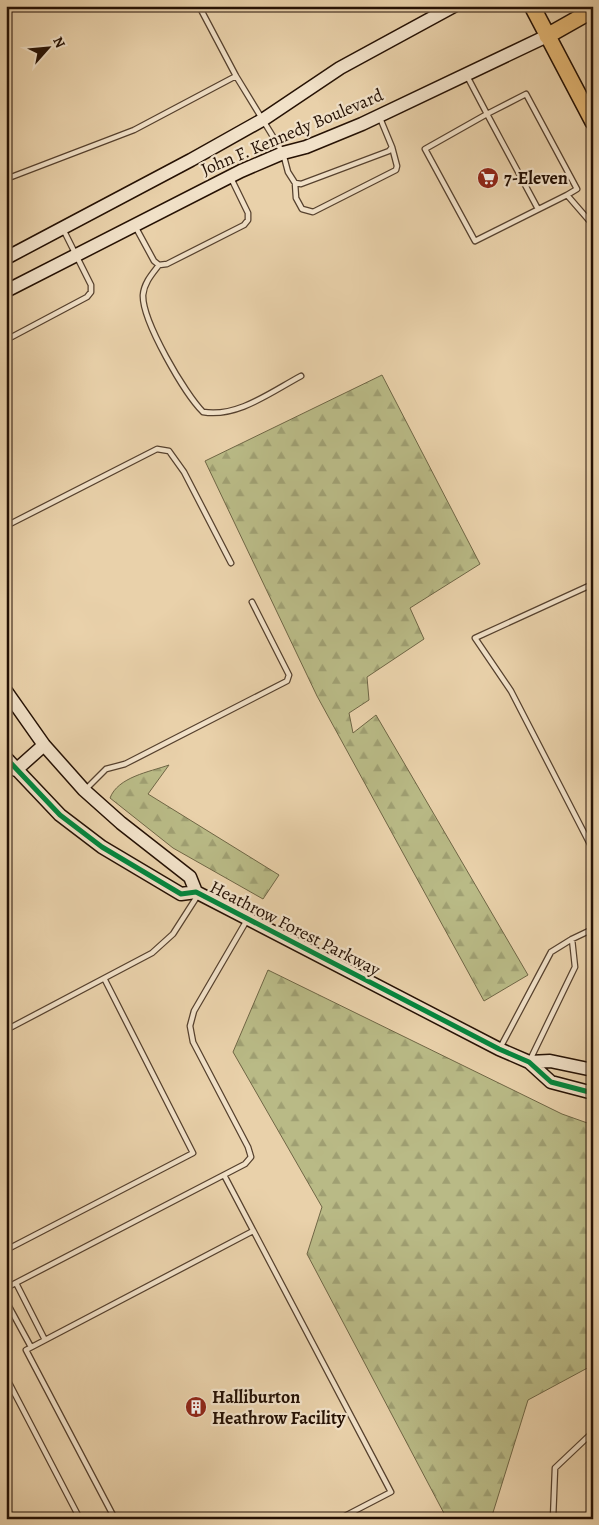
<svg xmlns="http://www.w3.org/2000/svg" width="599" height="1525" font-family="Alegreya,serif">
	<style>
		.forest { fill: url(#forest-firs); stroke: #6f6645 }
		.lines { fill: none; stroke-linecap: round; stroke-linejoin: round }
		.lane-casing { stroke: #56412e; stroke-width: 7 }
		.secondary-casing { stroke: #251104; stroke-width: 15 }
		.primary-casing { stroke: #251104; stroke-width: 18 }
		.lane { stroke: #f1e1c8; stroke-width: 4.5 }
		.secondary { stroke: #f1e1c8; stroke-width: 12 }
		.primary { stroke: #e4b875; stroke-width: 15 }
		.cycleway-casing { stroke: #f1e1c8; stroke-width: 8 }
		.cycleway { stroke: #00873e; stroke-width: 5 }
		.labels { text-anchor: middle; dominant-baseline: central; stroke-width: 4.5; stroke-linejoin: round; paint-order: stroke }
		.street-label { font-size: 18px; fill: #251104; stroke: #f1e1c8 }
		.poi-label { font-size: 18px; font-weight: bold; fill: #251104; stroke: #f1e1c8; text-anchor: start }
	</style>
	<defs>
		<pattern id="forest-firs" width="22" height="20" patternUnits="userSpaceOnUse" patternTransform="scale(1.25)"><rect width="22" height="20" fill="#b9ba86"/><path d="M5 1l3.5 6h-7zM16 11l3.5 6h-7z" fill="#9f9f72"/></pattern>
	</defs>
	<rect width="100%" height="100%" fill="#e9d1aa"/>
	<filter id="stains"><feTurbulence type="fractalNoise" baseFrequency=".004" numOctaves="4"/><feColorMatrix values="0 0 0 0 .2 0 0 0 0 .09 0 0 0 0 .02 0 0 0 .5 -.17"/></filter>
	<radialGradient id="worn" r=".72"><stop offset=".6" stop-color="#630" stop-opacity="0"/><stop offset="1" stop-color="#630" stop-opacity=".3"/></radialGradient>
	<!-- forest -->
	<path class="forest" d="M382,375L480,564L410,608L424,639L367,677L369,700L349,713L353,733L376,715L528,975L484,1001L317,696L205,461Z
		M169,765L148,794L279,875L263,899L173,848L110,798C118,777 149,772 169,765Z
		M268,970L562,1114L593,1125V1365L528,1400L491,1519H447L307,1254L322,1207L233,1052Z"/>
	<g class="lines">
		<!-- lane casing -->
		<g class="lane-casing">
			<path id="lane" d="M199,6L236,76L283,153L288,172L295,183L301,184L389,151L392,147L380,118
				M467,76L487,114L425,149L475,241L567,195L593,225
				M6,179L134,130L236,76
				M295,183L296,198L302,209L313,212L396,170L397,166L392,147
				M538,209L487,114L526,94L577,189L567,195
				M135,226L154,261L159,265L167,264L244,225L248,220V213L231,178
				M159,265C152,274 144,283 143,295C142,321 185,394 203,412C237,418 271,392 301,376
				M6,340L87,297L91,292V285L63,229
				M6,526L157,449L169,451L184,472L231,563
				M593,584L475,638L511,691L593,850
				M85,790L106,769L125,764L287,681L289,675L252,602
				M6,1030L152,953L173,934L198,895
				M500,1048L551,952L572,939L593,929
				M530,1060L575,967L572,939
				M224,1175L391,1492L339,1519
				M6,1250L193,1153L105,980
				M16,1283L45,1340
				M6,1288L245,1164L251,1157L248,1147L193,1042L190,1026L194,1011L247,920
				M6,1301L31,1347
				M6,1377L80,1519
				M115,1519L26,1350L253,1231
				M553,1519L555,1468L593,1432"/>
		</g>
		<!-- secondary casing -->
		<g class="secondary-casing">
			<path id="secondary" d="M6,258L191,160L264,119L340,68L454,6
				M6,291L241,171L283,153L306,147L362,124L547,36
				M6,691L44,745L84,790L121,823L190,877L196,892
				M6,758L60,815L102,847L181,894L196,892L499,1049L529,1062L551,1082L593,1093
				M16,770L44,745
				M529,1062L550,1061L593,1070"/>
		</g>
		<!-- primary casing -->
		<g class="primary-casing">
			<path id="primary" d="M532,6L593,122
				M547,36L593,10"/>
		</g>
		<!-- lane -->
		<use href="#lane" class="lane"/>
		<!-- secondary -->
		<use href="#secondary" class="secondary"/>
		<!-- primary -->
		<use href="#primary" class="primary"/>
		<!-- cycleway casing -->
		<g class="cycleway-casing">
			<path id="cycleway" d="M6,758L60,815L102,847L181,894L196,892L499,1049L529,1062L551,1082L593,1093"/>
		</g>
		<!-- cycleway -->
		<use href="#cycleway" class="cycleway"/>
	</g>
	<!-- icons -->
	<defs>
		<g id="supermarket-disc" transform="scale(1.125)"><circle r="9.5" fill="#8f2418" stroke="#f1e1c8"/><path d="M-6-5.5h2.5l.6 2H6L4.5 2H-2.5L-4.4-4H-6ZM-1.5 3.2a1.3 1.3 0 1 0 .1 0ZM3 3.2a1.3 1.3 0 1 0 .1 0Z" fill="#fff"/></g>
		<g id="building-disc" transform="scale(1.125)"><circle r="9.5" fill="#8f2418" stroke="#f1e1c8"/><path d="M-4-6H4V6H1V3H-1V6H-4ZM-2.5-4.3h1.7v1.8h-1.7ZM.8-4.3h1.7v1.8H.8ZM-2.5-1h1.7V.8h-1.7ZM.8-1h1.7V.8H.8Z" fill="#fff"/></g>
	</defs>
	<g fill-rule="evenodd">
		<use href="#supermarket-disc" x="488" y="178"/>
		<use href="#building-disc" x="196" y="1407"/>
	</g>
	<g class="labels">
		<!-- street labels -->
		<g class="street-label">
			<text transform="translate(292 132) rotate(-23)">John F. Kennedy Boulevard</text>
			<text transform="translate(295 928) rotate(27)">Heathrow Forest Parkway</text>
		</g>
		<!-- poi labels -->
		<g class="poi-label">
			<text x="504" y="178">7-Eleven</text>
			<text x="212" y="1397">Halliburton<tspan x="212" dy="21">Heathrow Facility</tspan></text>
		</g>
	</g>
	<!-- margin -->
	<rect width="599" height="1525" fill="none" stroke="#e9d1aa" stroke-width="25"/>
	<rect x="8" y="8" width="584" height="1510" fill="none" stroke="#251104" stroke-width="2.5"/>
	<rect x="12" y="12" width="574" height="1500" fill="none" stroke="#251104"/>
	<!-- north arrow -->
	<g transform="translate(48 48) rotate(63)" stroke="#f1e1c8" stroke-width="4" paint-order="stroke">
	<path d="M0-4L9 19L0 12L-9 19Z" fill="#251104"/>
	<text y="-8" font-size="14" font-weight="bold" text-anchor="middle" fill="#251104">N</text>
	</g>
	<rect width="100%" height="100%" filter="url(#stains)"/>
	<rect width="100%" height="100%" fill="url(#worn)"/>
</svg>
